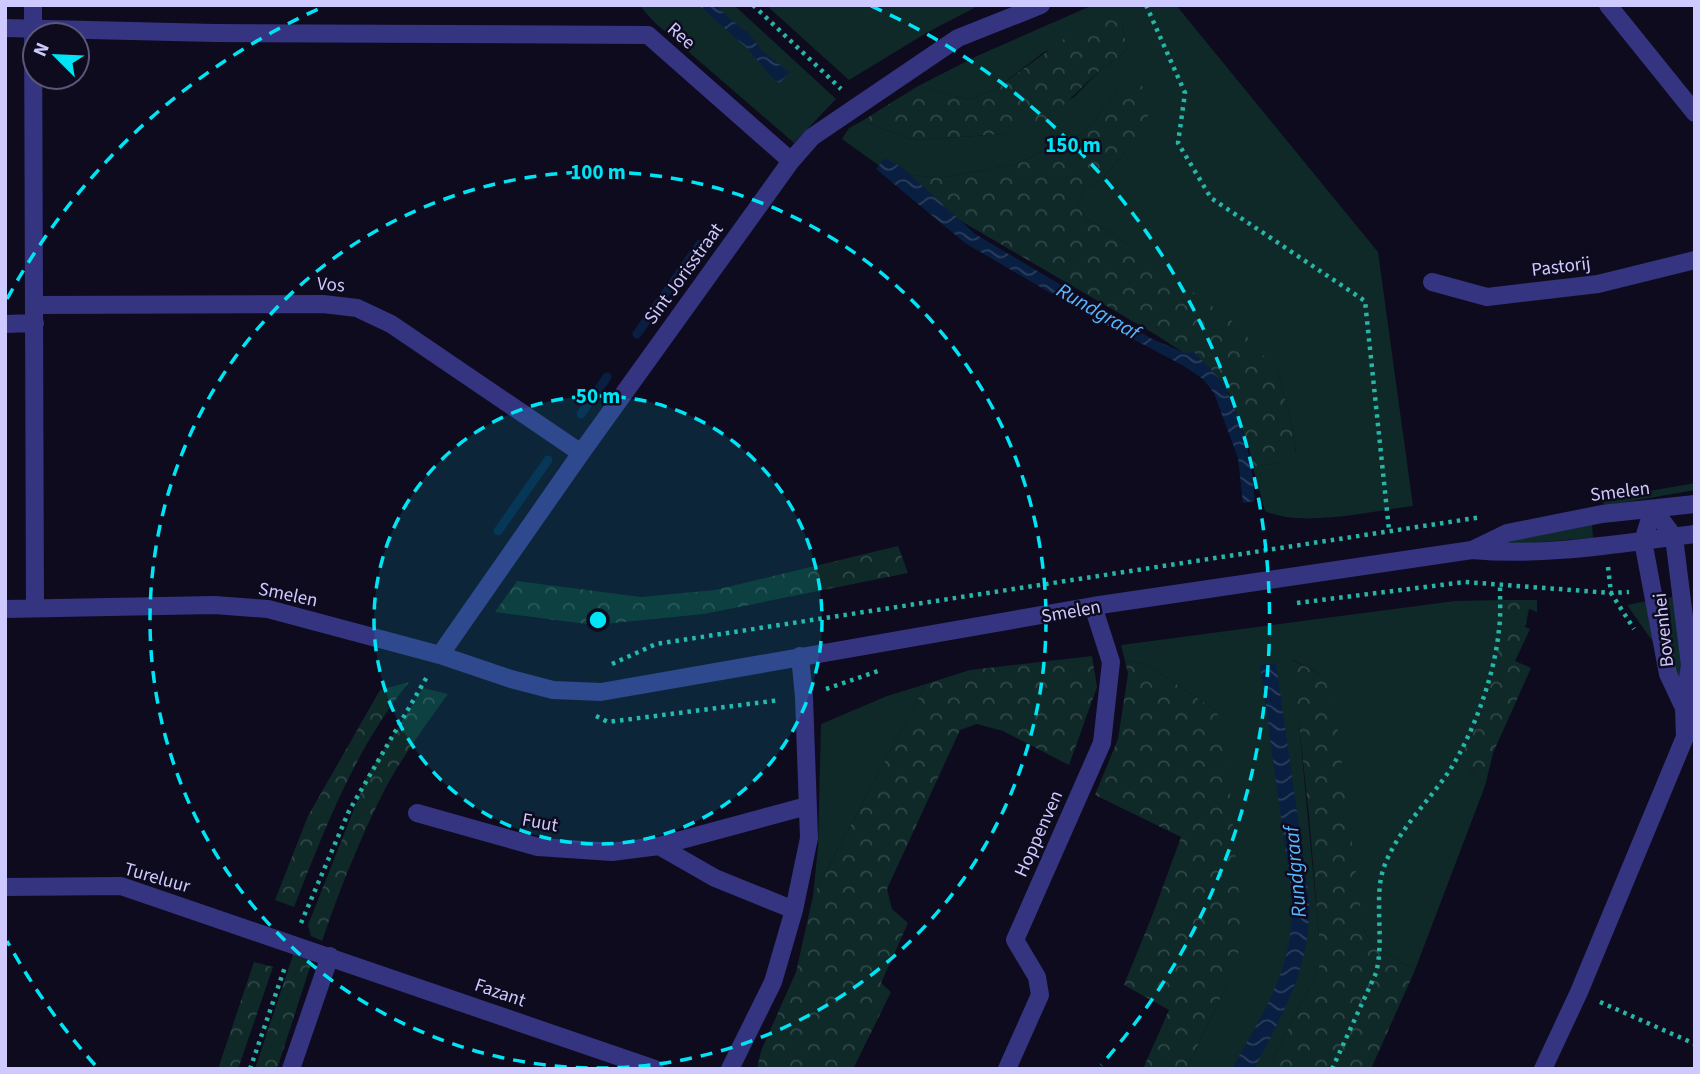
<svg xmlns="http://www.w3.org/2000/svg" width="1700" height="1074" font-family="'Source Sans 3',sans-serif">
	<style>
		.green { fill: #0e2928 }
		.forest { fill: url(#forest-crowns) }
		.water { fill: url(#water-waves) }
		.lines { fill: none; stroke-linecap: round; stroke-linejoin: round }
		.stream { stroke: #091f41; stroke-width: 9 }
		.path { stroke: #28b5a7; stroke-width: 4.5; stroke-dasharray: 3.5 5; stroke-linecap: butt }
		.minor { stroke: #353480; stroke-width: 18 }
		.ring { fill: none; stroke: #00e5f5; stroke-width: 3.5; stroke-dasharray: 12 9 }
		.labels { text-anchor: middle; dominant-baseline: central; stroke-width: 5; stroke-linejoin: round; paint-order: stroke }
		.street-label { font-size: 19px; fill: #cecaff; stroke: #0e0b1f }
		.water-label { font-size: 21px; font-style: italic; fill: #58b8ff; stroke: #0e0b1f }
		.centre { fill: #00e5f5; stroke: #0e0b1f; stroke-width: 3.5 }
		.ring-label { font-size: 21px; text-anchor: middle; font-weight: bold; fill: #00e5f5; stroke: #0e0b1f; stroke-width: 5; stroke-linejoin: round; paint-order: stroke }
	</style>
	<defs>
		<pattern id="forest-crowns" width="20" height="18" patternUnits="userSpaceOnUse" patternTransform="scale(1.75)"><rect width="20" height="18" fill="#0e2928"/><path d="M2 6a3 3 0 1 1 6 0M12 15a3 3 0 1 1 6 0" fill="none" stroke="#304748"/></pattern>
		<pattern id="water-waves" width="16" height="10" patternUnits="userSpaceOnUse" patternTransform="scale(1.75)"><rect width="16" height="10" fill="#091f41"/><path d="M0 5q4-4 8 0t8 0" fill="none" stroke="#2c3e5e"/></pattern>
	</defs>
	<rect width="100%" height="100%" fill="#0e0b1f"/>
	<!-- green -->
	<path class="green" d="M639,5H734L836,99L794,143L655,23Z
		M766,5H975L976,7L928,32L849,80Z
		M1093,5H1176L1378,252L1413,506C1372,511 1302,528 1265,511L1253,467L1282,462L1296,452L1292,426L1278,372L1131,246L1088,220L1077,206L1084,189L1102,179L1126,151L1119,90L1084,133L1014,165L938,178L888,172L842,139L849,128L862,121L912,140L1005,134L1074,97L1103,67L1120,57L1127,48L1122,24L1044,52L996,89L969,100L918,86L977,56Z
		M1695,483V490L1604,506L1603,499Z
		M1592,524L1593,538L1507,545L1506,541Z
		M1674,597L1685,677L1676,678L1665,598Z
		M1503,600C1501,650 1486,716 1459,758L1485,786L1415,970L1372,945L1363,929L1323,675L1293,660L1319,935V968L1268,1069H1187L1228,982L1215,710L1146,664L1125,661L1121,645L1455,601Z
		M1647,601L1653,642L1627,605Z
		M926,684L813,896L818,847L821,724L887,696Z"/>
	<!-- forest -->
	<path class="forest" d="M1108,19L1122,24L1127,48L1120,57L1103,67L1047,121L1005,134L912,140L862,121L918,86L969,100L996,89L1072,33Z
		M1138,83L1148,91V116L1126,151L1102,179L1084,189L1077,206L1088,220L1131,246L1236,324L1278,372L1292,426L1296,453L1282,462L1253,467L1249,447L1229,394L1214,372L1153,333L949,214L888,172L938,178L1014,165L1084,133L1119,90Z
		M898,546L908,573L704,614L594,625L495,612L517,581L641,597L715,590Z
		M1503,600H1537V612L1529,609L1525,627L1530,629L1515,661L1531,668L1493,753L1485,786L1459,758C1486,717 1501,649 1503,600Z
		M1092,656L1097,687L1069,765L1003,731L977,724L960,730L887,889L892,909L908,923L881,983L891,992L853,1069H757L761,1051L796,972L813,896L926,684L970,670Z
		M1292,660L1323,675L1335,709L1363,929L1372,945L1415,970L1371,1069H1268L1319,968V935L1309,816Z
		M1125,661L1146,664L1215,710L1224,726L1243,939L1228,982L1187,1069H1143L1169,1010L1124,985L1154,911L1181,837L1095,795L1118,739L1128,674Z
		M409,682C355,749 325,828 294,907L275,900L308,816L380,690Z
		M423,688L448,694C425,726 401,758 383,793C359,841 339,891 322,941L311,936L308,925L367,776Z
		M293,955L312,961L277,1069H255Z
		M254,962L273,967L238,1069H218Z"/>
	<!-- water -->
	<path class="water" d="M698,5H716L731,20L748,32L762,51L789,72L780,83L773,79L747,48Z
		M885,158L903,168L975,234L1152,339L1185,353L1194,352C1203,362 1213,370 1220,380C1240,409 1255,466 1254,501L1243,503L1238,458L1214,393L1203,379L1184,366L1095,319L965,243L876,169Z
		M1276,663L1309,898C1312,965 1284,1011 1254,1069H1232C1266,1006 1294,971 1292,897L1260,665Z"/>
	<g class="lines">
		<!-- stream -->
		<path class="stream" d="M637,334L700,244
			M581,414L607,377
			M498,531L548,460"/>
		<!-- path -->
		<path class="path" d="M753,5L841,89
			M1146,5L1185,93L1178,143L1211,198L1365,301L1389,530
			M1608,567L1611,593L1634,629
			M1297,603L1465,582L1611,593L1629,592
			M612,664L656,644L1482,517
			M826,689L881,670
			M596,716L608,722L780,700
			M301,923L349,811L428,675
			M1600,1002L1695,1044
			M250,1069L285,967
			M1332,1069L1376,973C1385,939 1373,897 1384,867C1397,831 1429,801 1450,770C1474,732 1495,674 1499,629C1501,615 1500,600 1500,586"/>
		<!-- minor -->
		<path class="minor" d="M33,5L35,607
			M1608,5L1695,113
			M5,28L215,33L648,35L791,161
			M1432,282L1487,297L1598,284L1695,260
			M35,305L323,304L357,308L391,324L581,453
			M5,324L35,323
			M1653,509L1674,537L1690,665L1684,708L1668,674L1643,541Z
			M1472,550L1507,533L1602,514L1695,504
			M5,609L214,605L268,609L440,655L511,679L553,690L601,692L1093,606L1472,550C1546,557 1621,543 1695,534
			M440,655L581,453L791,161L812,137L958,38L1041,5
			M417,813L538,847L612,852L659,846L807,806
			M659,846L715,878L794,910
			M5,887L121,886L655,1069
			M291,1069L330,956
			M730,1069L773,982L794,910L809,838L804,697L800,656
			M1007,1069L1040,995L1037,977L1015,940L1102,743L1111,662L1093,606
			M1543,1069L1579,992L1685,737L1684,708"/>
	</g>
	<!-- distance rings -->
	<circle cx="598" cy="620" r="224" fill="#00e5f5" fill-opacity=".12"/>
	<g class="ring">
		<circle cx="598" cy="620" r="224"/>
		<circle cx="598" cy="620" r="448"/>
		<path d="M95 1065A672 672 0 0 1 7 941M7 299A672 672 0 0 1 325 6M871 6A672 672 0 0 1 1101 1065"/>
	</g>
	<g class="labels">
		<!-- street labels -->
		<g class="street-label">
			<text transform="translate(681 36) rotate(41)">Ree</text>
			<text transform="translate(1561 267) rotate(-7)">Pastorij</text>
			<text transform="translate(684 274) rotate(-54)">Sint Jorisstraat</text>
			<text transform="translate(331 285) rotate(4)">Vos</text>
			<text transform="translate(1620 492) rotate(-7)">Smelen</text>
			<text transform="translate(288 595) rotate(12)">Smelen</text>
			<text transform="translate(1071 612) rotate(-10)">Smelen</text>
			<text transform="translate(1664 630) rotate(-96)">Bovenhei</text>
			<text transform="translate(540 823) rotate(10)">Fuut</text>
			<text transform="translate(1039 834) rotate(-66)">Hoppenven</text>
			<text transform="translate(157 878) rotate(16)">Tureluur</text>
			<text transform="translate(500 993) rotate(19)">Fazant</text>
		</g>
		<!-- water labels -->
		<g class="water-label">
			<text transform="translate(1098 311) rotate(30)">Rundgraaf</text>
			<text transform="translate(1295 872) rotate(-95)">Rundgraaf</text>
		</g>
	</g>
	<circle cx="598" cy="620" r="10" class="centre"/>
	<g class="ring-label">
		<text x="1073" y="152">150 m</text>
		<text x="598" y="179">100 m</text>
		<text x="598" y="403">50 m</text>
	</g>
	<!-- border -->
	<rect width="1700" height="1074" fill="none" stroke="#cecaff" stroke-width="14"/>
	<!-- north arrow -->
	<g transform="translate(56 56) rotate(294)"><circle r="33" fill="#0e0b1f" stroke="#5b5779" stroke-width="2"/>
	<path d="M0-5L12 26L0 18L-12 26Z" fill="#00e5f5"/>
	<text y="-10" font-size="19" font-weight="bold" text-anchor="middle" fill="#cecaff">N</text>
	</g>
</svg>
